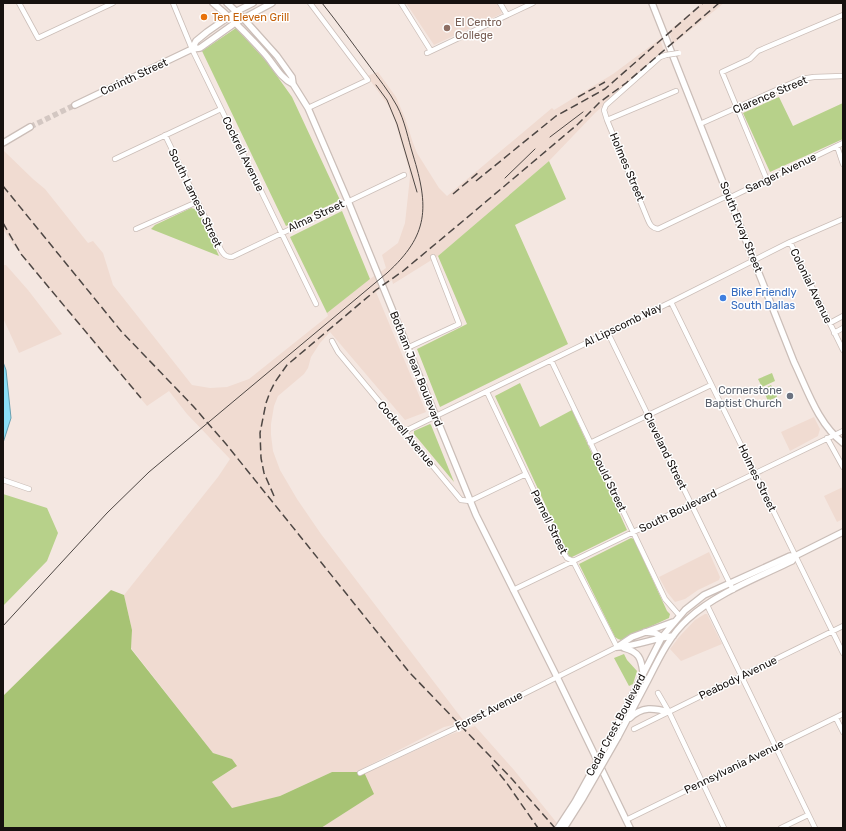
<svg xmlns="http://www.w3.org/2000/svg" width="846" height="831" font-family="Rubik,sans-serif">
	<style>
		.built { fill: #f0dbd1 }
		.green { fill: #b7d18a }
		.forest { fill: #a7c374 }
		.water { fill: #8cdff7; stroke: #69a1b1 }
		.lines { fill: none; stroke-linecap: round; stroke-linejoin: round }
		.major-tunnel { stroke: #d3c7c2; stroke-width: 5.5; stroke-dasharray: 5.5 3; stroke-linecap: butt }
		.minor-casing { stroke: #cbbeb8; stroke-width: 6 }
		.major-casing { stroke: #cbbeb8; stroke-width: 8 }
		.minor { stroke: #fff; stroke-width: 4.5 }
		.major { stroke: #fff; stroke-width: 5.5 }
		.tram { stroke: #4e4744; stroke-width: 1 }
		.rail { stroke: #4e4744; stroke-width: 1.5; stroke-dasharray: 8 4; stroke-linecap: butt }
		.minor-bridge-casing { stroke: #cbbeb8; stroke-width: 6; stroke-linecap: butt }
		.major-bridge-casing { stroke: #cbbeb8; stroke-width: 8; stroke-linecap: butt }
		.minor-bridge { stroke: #fff; stroke-width: 4.5 }
		.major-bridge { stroke: #fff; stroke-width: 5.5 }
		.food-dot { fill: #e8710a; stroke: #fff; stroke-width: 1.5 }
		.education-dot { fill: #8d6e63; stroke: #fff; stroke-width: 1.5 }
		.shop-dot { fill: #3f7fe0; stroke: #fff; stroke-width: 1.5 }
		.worship-dot { fill: #6b7280; stroke: #fff; stroke-width: 1.5 }
		.labels { text-anchor: middle; dominant-baseline: central; stroke-width: 3; stroke-linejoin: round; paint-order: stroke }
		.food-label { font-size: 11px; fill: #c56008; stroke: #fff; text-anchor: start }
		.education-label { font-size: 11px; fill: #785e54; stroke: #fff; text-anchor: start }
		.street-label { font-size: 11px; fill: #16110f; stroke: #fff }
		.shop-label { font-size: 11px; fill: #366cbe; stroke: #fff; text-anchor: start }
		.worship-label { font-size: 11px; fill: #5b616d; stroke: #fff; text-anchor: end }
	</style>
	<rect width="100%" height="100%" fill="#f4e7e1"/>
	<!-- built -->
	<path class="built" d="M406,3H497L502,11L501,14L434,45Z
		M702,3H724L673,44L669,31Z
		M660,39L664,51L595,113L549,161L438,256L393,284L392,280L376,292L426,412L405,420L330,332L320,343L311,357L308,368L304,374L278,396L274,406L271,424V435L273,451L280,470L297,499L321,534L463,720L453,725L444,727L356,772H332L280,796L232,809L212,782L236,767L232,759L213,753L131,648L132,630L124,595L218,477L230,459L187,414L169,391L147,406L58,300L12,243L3,229V150L33,179L45,189L88,243L93,241L103,253L113,285L192,385L210,388L227,387L249,379L328,316L327,313L364,283L386,268L382,255L398,243L405,223L410,177L409,169L395,121L388,105L367,76L378,72L396,97L405,118L413,143L417,153L439,188L447,196L552,108L554,110L613,74Z
		M3,265H6L28,290L62,334L19,353L3,318Z
		M814,417L820,429L818,436L790,451L781,432Z
		M843,487V519L837,522L824,496Z
		M709,552L720,577L719,580L698,590L685,599L675,602L667,592L659,577Z
		M705,614H707L722,644L681,661L670,649L679,637L695,620Z
		M475,726L514,770L561,828H321L373,794L364,772L386,764L449,735Z"/>
	<!-- green -->
	<path class="green" d="M236,28L267,62L292,97L340,200L286,226L202,51Z
		M779,97L793,126L843,103V139L770,172L743,113Z
		M549,161L566,199L515,225L568,344L440,407L417,349L467,324L438,256Z
		M191,208L198,210L219,256L151,229L155,225Z
		M342,211L370,279L327,313L290,237Z
		M772,373L775,381L762,387L758,379Z
		M520,383L540,427L572,410L627,530L570,558L495,396Z
		M771,385L777,397L768,401L763,389Z
		M430,424L431,425L454,482L414,434V431Z
		M3,494L47,508L58,533L47,561L3,606Z
		M631,538L634,539L667,611L670,614L669,618L621,640L618,639L615,637L579,564Z
		M624,654L627,660L637,671L633,684L629,686L614,658Z"/>
	<!-- forest -->
	<path class="forest" d="M111,590L124,595L132,630L131,649L213,753L232,759L237,766L212,782L232,808L280,796L332,772H364L374,794L321,828H3V696Z"/>
	<!-- water -->
	<path class="water" d="M3,362L6,370L11,418L3,443Z"/>
	<g class="lines">
		<!-- major-tunnel -->
		<path class="major-tunnel" d="M30,127L75,105"/>
		<!-- minor casing -->
		<g class="minor-casing">
			<path id="minor" d="M19,3L38,38L113,3
				M173,3L192,49L316,304
				M401,3L431,51
				M500,3L507,15
				M427,53L533,3
				M666,55L660,57L606,105L604,110L607,120L648,220C650,225 652,228 658,229L723,198H729L843,143
				M308,108L368,80L310,3
				M607,120L676,91
				M700,124L801,79L814,77L843,76
				M165,135L221,250C224,255 226,257 232,257L404,175
				M837,146L843,164
				M115,159L221,109
				M767,180L722,72L750,59L758,51L843,15
				M136,229L197,202
				M790,242L843,350
				M671,302L843,653
				M830,323L843,316
				M608,333L733,590
				M834,333L843,328
				M332,341L338,352L461,500L470,501L526,474
				M407,348L459,324L433,257
				M551,360L665,599L679,615
				M403,432L671,302L790,242L843,219
				M827,438L843,467
				M590,443L711,385
				M3,480L29,489
				M513,590L843,431
				M707,605L815,828
				M658,693L669,712L724,828
				M836,718L843,732
				M634,729L843,626
				M360,773L458,727L617,647L573,561L567,558L563,552L487,392
				M626,820L843,714
				M781,828L808,815"/>
		</g>
		<!-- major casing -->
		<g class="major-casing">
			<path id="major" d="M213,3C231,18 248,35 264,53C274,64 280,78 293,84
				M227,3L243,18L277,56L292,77L293,84L308,108L348,201L476,515L557,677L630,828
				M652,3L794,362C807,389 818,424 843,443
				M192,49L196,41L207,32L237,11L253,3
				M75,105L192,49L200,48L235,23L272,3
				M3,143L30,127
				M645,632L655,633L662,637
				M617,647L632,637L673,622
				M618,647C637,646 654,638 673,636
				M624,648C639,652 641,658 643,672
				M630,718C642,706 654,708 669,712
				M613,733L662,637L685,610L704,595L790,556H795L843,532
				M618,737C628,718 638,699 648,680C659,658 670,635 688,619C715,594 759,577 792,561L795,556"/>
		</g>
		<!-- minor -->
		<use href="#minor" class="minor"/>
		<!-- major -->
		<use href="#major" class="major"/>
		<!-- tram -->
		<path class="tram" d="M376,85L387,100L397,124L417,192
			M550,137L583,112
			M505,178L535,149
			M3,626L107,513L149,472L387,273C429,235 429,207 413,155C408,139 405,121 397,106C389,91 378,78 368,64C353,44 338,23 322,3"/>
		<!-- rail -->
		<path class="rail" d="M578,97L605,82
			M476,181L556,116L605,89L703,3
			M3,186L121,331L193,406L226,444L410,673L512,779L555,828
			M453,194L479,172
			M3,223L21,254L141,398
			M274,496L264,473L261,458L260,433L266,403L270,392L275,382L287,365L376,290L403,271L463,221L578,124L600,102L626,83L719,3
			M492,765L506,782L538,828"/>
		<!-- minor-bridge casing -->
		<g class="minor-bridge-casing">
			<path id="minor-bridge" d="M666,55L679,53"/>
		</g>
		<!-- major-bridge casing -->
		<g class="major-bridge-casing">
			<path id="major-bridge" d="M558,828L575,802L613,733
				M564,828L583,798L618,737"/>
		</g>
		<!-- minor-bridge -->
		<use href="#minor-bridge" class="minor-bridge"/>
		<!-- major-bridge -->
		<use href="#major-bridge" class="major-bridge"/>
	</g>
	<!-- markers -->
	<circle class="food-dot" cx="204" cy="17" r="4"/>
	<circle class="education-dot" cx="447" cy="28" r="4"/>
	<circle class="shop-dot" cx="723" cy="298" r="4"/>
	<circle class="worship-dot" cx="790" cy="396" r="4"/>
	<g class="labels">
		<!-- food labels -->
		<g class="food-label">
			<text x="212" y="17">Ten Eleven Grill</text>
		</g>
		<!-- education labels -->
		<g class="education-label">
			<text x="455" y="22">El Centro<tspan x="455" dy="13">College</tspan></text>
		</g>
		<!-- street labels -->
		<g class="street-label">
			<text transform="translate(134 77) rotate(-25)">Corinth Street</text>
			<text transform="translate(770 95) rotate(-23)">Clarence Street</text>
			<text transform="translate(243 154) rotate(64)">Cockrell Avenue</text>
			<text transform="translate(627 167) rotate(67)">Holmes Street</text>
			<text transform="translate(781 173) rotate(-26)">Sanger Avenue</text>
			<text transform="translate(195 198) rotate(64)">South Lamesa Street</text>
			<text transform="translate(316 216) rotate(-25)">Alma Street</text>
			<text transform="translate(741 227) rotate(68)">South Ervay Street</text>
			<text transform="translate(811 286) rotate(64)">Colonial Avenue</text>
			<text transform="translate(623 325) rotate(-26)">Al Lipscomb Way</text>
			<text transform="translate(416 369) rotate(68)">Botham Jean Boulevard</text>
			<text transform="translate(406 434) rotate(50)">Cockrell Avenue</text>
			<text transform="translate(665 451) rotate(64)">Cleveland Street</text>
			<text transform="translate(757 478) rotate(64)">Holmes Street</text>
			<text transform="translate(609 482) rotate(64)">Gould Street</text>
			<text transform="translate(678 511) rotate(-26)">South Boulevard</text>
			<text transform="translate(549 522) rotate(64)">Parnell Street</text>
			<text transform="translate(738 678) rotate(-26)">Peabody Avenue</text>
			<text transform="translate(489 711) rotate(-27)">Forest Avenue</text>
			<text transform="translate(616 725) rotate(-62)">Cedar Crest Boulevard</text>
			<text transform="translate(734 767) rotate(-26)">Pennsylvania Avenue</text>
		</g>
		<!-- shop labels -->
		<g class="shop-label">
			<text x="731" y="292">Bike Friendly<tspan x="731" dy="13">South Dallas</tspan></text>
		</g>
		<!-- worship labels -->
		<g class="worship-label">
			<text x="782" y="390">Cornerstone<tspan x="782" dy="13">Baptist Church</tspan></text>
		</g>
	</g>
	<!-- border -->
	<rect width="846" height="831" fill="none" stroke="#16110f" stroke-width="8"/>
</svg>
